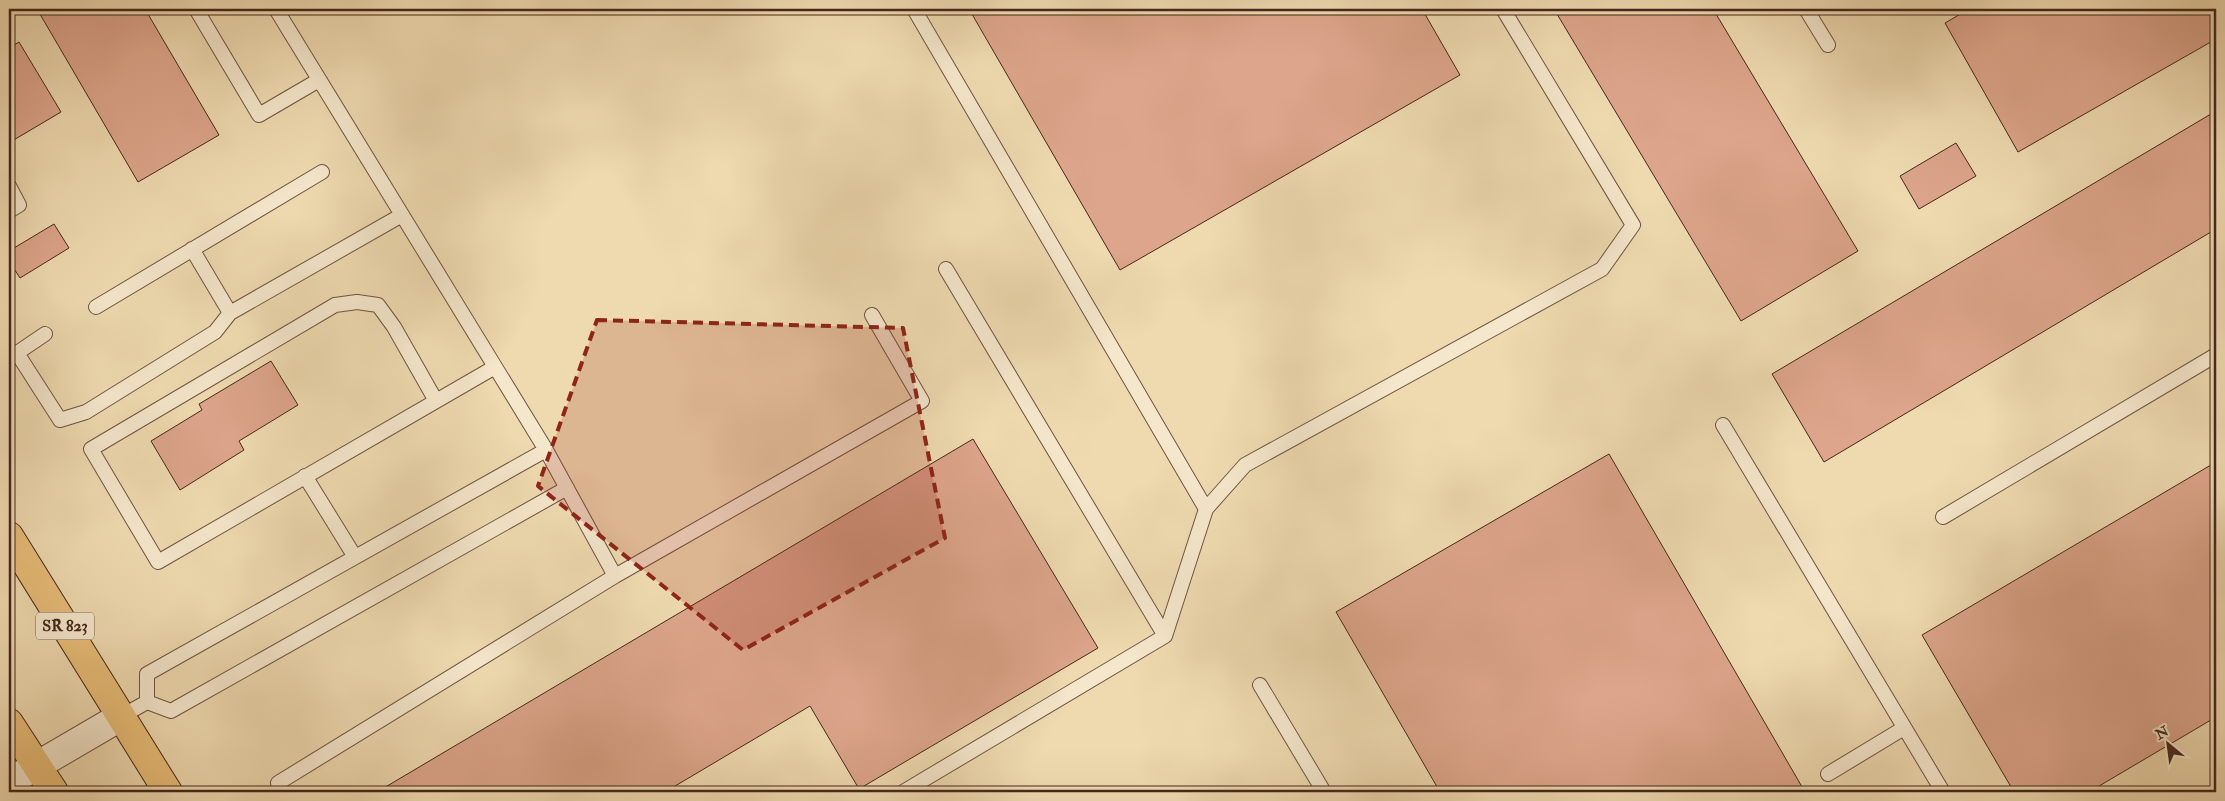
<svg xmlns="http://www.w3.org/2000/svg" width="2225" height="801" font-family="'IM FELL Double Pica',serif">
	<style>
		.building { fill: #dda58b; stroke: #45271c }
		.lines { fill: none; stroke-linecap: round; stroke-linejoin: round }
		.service-casing { stroke: #705441; stroke-width: 16 }
		.tertiary-casing { stroke: #705441; stroke-width: 30 }
		.primary-casing { stroke: #45271c; stroke-width: 30 }
		.service { stroke: #f5e7cc; stroke-width: 14 }
		.tertiary { stroke: #f5e7cc; stroke-width: 28 }
		.primary { stroke: #e8bd78; stroke-width: 28 }
		.marked { fill: #8f2418; fill-opacity: 0.2; stroke: #8f2418; stroke-width: 4; stroke-dasharray: 10 6; stroke-linejoin: round }
		.labels { text-anchor: middle; dominant-baseline: central; stroke-width: 4; stroke-linejoin: round; paint-order: stroke }
		.shield { fill: #f5e7cc; stroke: #7a6151; stroke-width: 1 }
		.shield-label { font-size: 16px; font-weight: bold; fill: #45271c }
	</style>
	<rect width="100%" height="100%" fill="#efdab0"/>
	<filter id="stains"><feTurbulence type="fractalNoise" baseFrequency=".004" numOctaves="4"/><feColorMatrix values="0 0 0 0 .2 0 0 0 0 .09 0 0 0 0 .02 0 0 0 .5 -.17"/></filter>
	<radialGradient id="worn" r=".72"><stop offset=".6" stop-color="#630" stop-opacity="0"/><stop offset="1" stop-color="#630" stop-opacity=".3"/></radialGradient>
	<!-- building -->
	<path class="building" d="M37,9H145L219,135L138,182Z
		M969,9H1422L1460,75L1120,270Z
		M1554,9H1713L1858,251L1741,321Z
		M1969,9H2216V39L2018,152L1945,23Z
		M19,42L61,112L12,141L9,135V48Z
		M2216,111V229L1824,462L1772,374Z
		M1956,143L1976,176L1919,209L1900,176Z
		M54,224L69,248L20,278L9,261V251Z
		M271,361L298,405L239,441L244,450L180,490L151,441L202,410L199,404Z
		M973,439L1098,648L859,789L810,706L665,792H377Z
		M1609,454L1805,792H1440L1336,612Z
		M2216,462V717L2089,792H2014L1922,635Z"/>
	<g class="lines">
		<!-- service casing -->
		<g class="service-casing">
			<path id="service" d="M196,9L259,115L319,80
				M276,9L546,450L615,576
				M914,9L1206,509
				M1806,9L1828,45
				M9,186L19,205L9,211
				M192,249L230,313
				M946,269L1165,636
				M96,307L322,172
				M45,334L17,353L60,420L86,412L215,332L230,313L402,215
				M436,401L394,327L378,305L357,302L335,305L91,449L158,562L495,367
				M1723,425L1943,792
				M305,476L355,557
				M1943,517L2216,355
				M1260,685L1324,792
				M147,702V674L546,450
				M147,702L171,711L567,488
				M122,716L147,702
				M1828,774L1904,728
				M283,792L278,783L615,576L922,401L872,315
				M903,792L1165,636L1206,509L1245,465L1602,269L1633,225L1503,9"/>
		</g>
		<!-- tertiary casing -->
		<g class="tertiary-casing">
			<path id="tertiary" d="M9,782L122,716"/>
		</g>
		<!-- primary casing -->
		<g class="primary-casing">
			<path id="primary" d="M9,536L168,792
				M9,723L54,792"/>
		</g>
		<!-- service -->
		<use href="#service" class="service"/>
		<!-- tertiary -->
		<use href="#tertiary" class="tertiary"/>
		<!-- primary -->
		<use href="#primary" class="primary"/>
	</g>
	<!-- marked area -->
	<path class="marked" d="M597,320L903,328L945,538L743,650L538,486Z"/>
	<g class="labels">
		<!-- shield labels -->
		<rect class="shield" x="36" y="612.5" width="58" height="27" rx="4"/>
		<g class="shield-label">
			<text x="65" y="626">SR 823</text>
		</g>
	</g>
	<!-- margin -->
	<rect width="2225" height="801" fill="none" stroke="#efdab0" stroke-width="30"/>
	<rect x="10" y="10" width="2205" height="781" fill="none" stroke="#45271c" stroke-width="2.5"/>
	<rect x="15" y="15" width="2195" height="771" fill="none" stroke="#45271c"/>
	<!-- north arrow -->
	<g transform="translate(2168 744) rotate(331)" stroke="#f5e7cc" stroke-width="4" paint-order="stroke">
	<path d="M0-4L9 19L0 12L-9 19Z" fill="#45271c"/>
	<text y="-8" font-size="14" font-weight="bold" text-anchor="middle" fill="#45271c">N</text>
	</g>
	<rect width="100%" height="100%" filter="url(#stains)"/>
	<rect width="100%" height="100%" fill="url(#worn)"/>
</svg>
